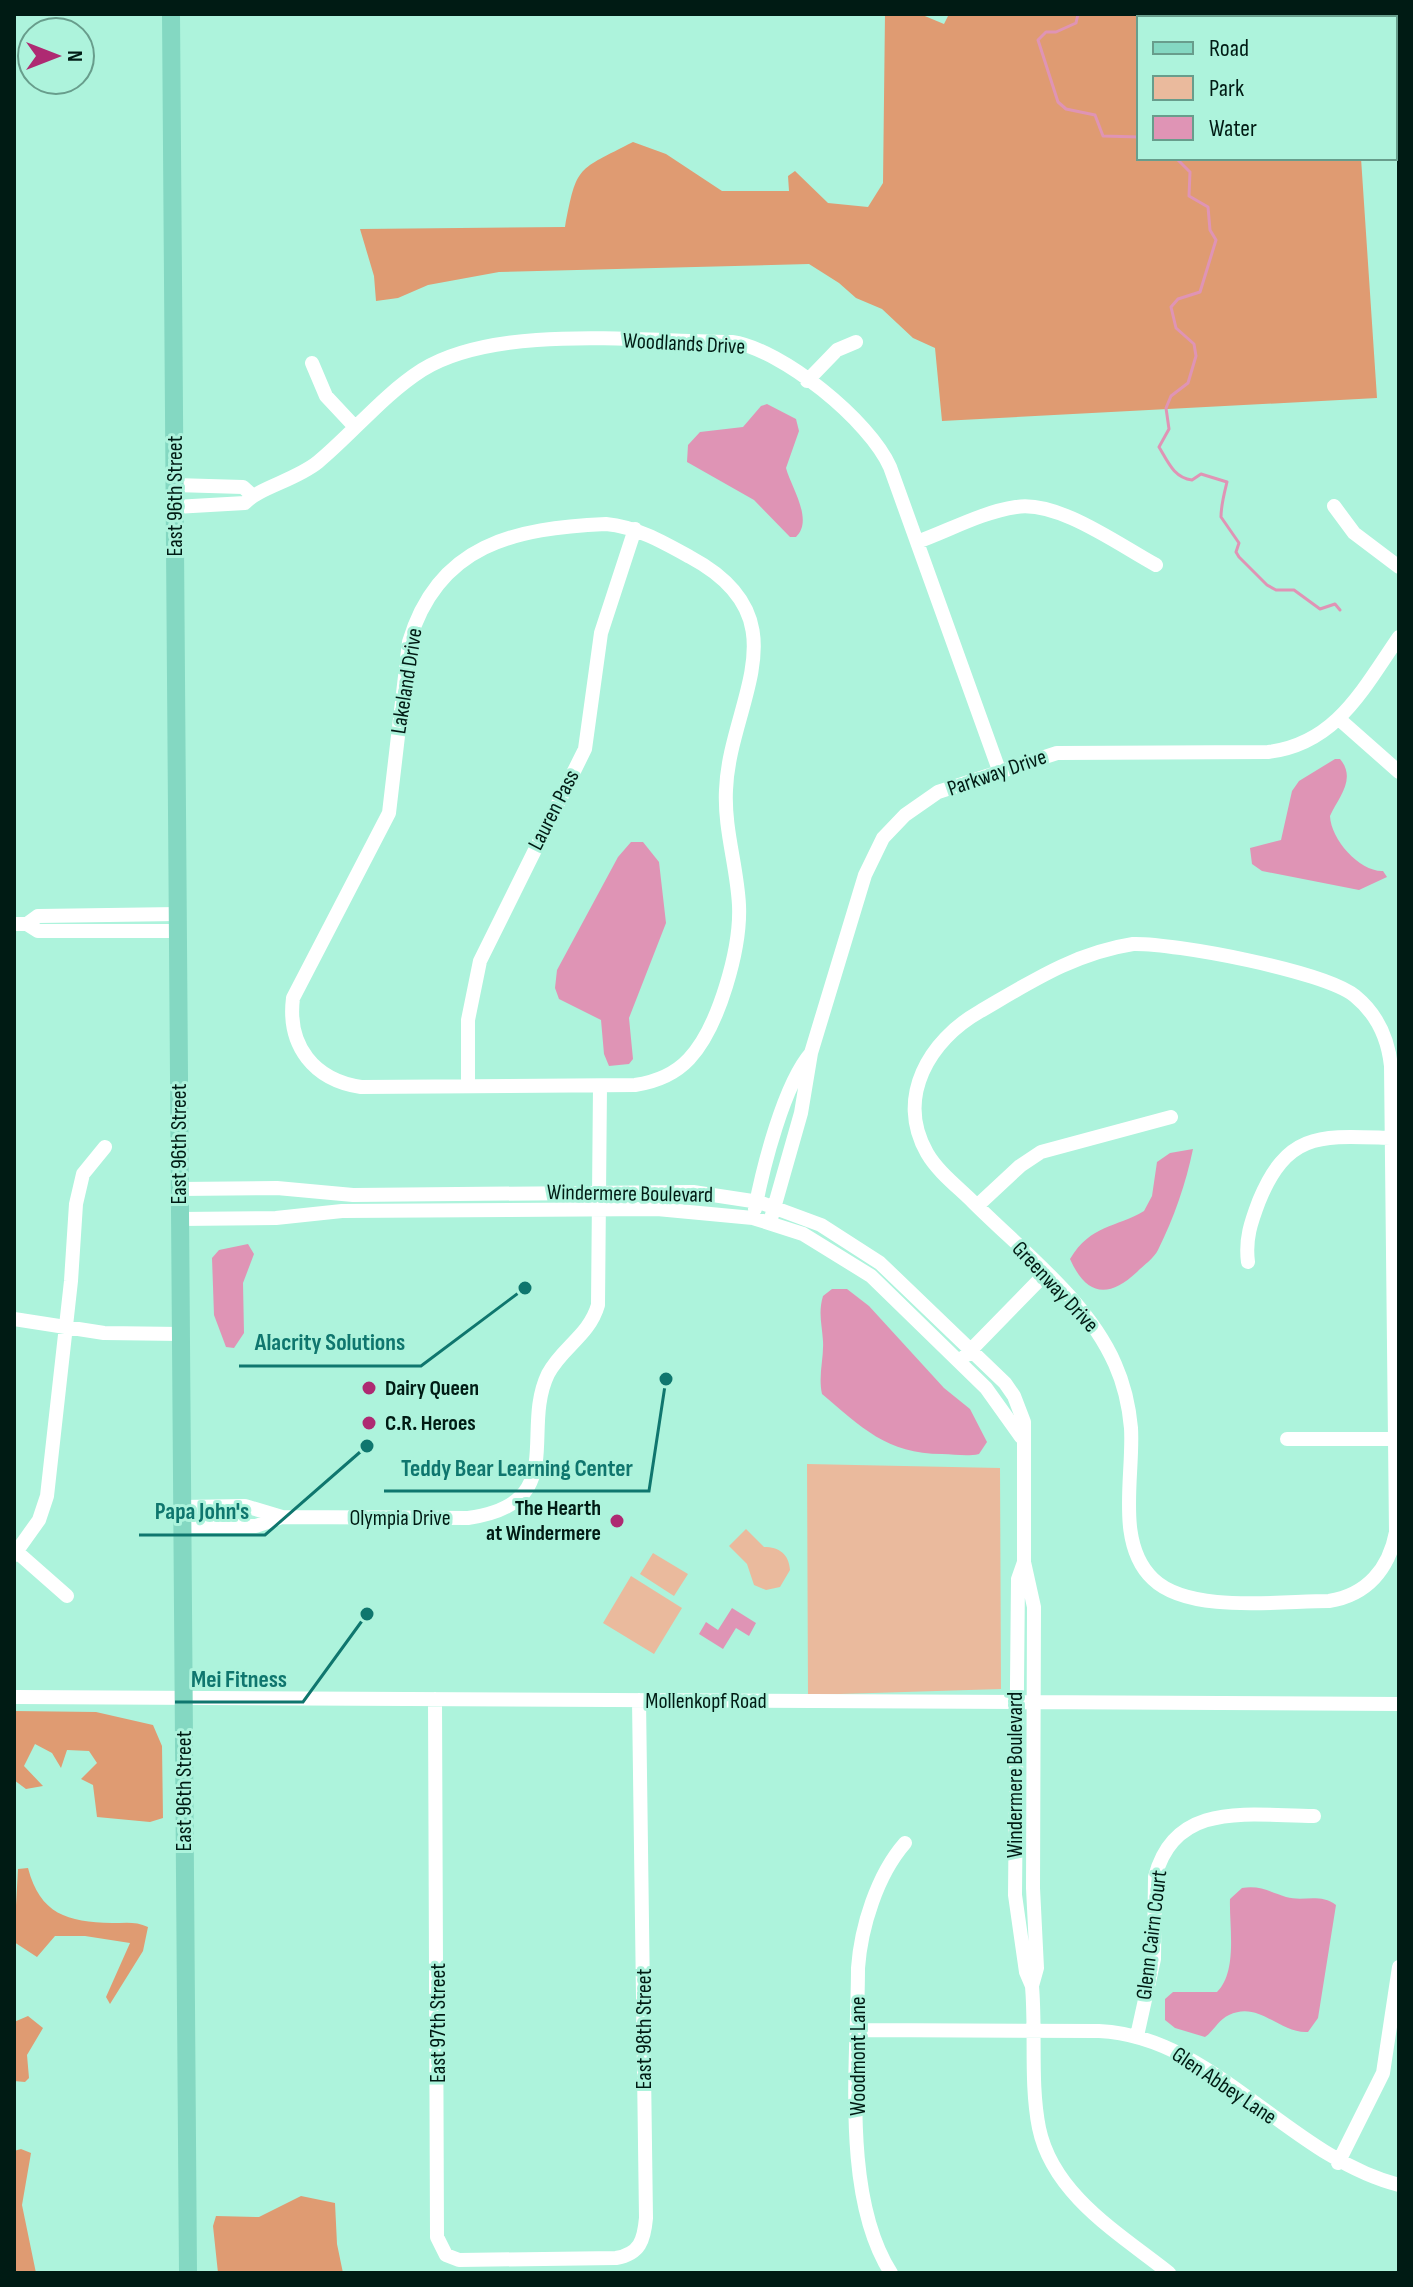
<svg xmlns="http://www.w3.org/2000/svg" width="1413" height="2287" font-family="'Sofia Sans Condensed',sans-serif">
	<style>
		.green { fill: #eaba9d }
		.forest { fill: #df9b72 }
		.water { fill: #df94b5 }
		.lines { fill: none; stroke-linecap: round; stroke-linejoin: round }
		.stream { stroke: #df94b5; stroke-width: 3 }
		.minor { stroke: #fff; stroke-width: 14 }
		.major { stroke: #84d8c2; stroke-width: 18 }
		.poi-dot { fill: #ae2a72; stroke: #adf3dc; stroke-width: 3 }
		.labels { text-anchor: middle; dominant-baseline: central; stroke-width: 6; stroke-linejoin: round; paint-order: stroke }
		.street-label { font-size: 22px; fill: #001b14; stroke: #adf3dc }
		.poi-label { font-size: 22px; font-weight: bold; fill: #001b14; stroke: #adf3dc; text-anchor: start }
		.leader { fill: none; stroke: #0f766e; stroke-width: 3 }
		.callout-dot { fill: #0f766e; stroke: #adf3dc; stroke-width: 3 }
		.callout-label { font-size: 24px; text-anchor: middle; font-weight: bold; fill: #0f766e; stroke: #adf3dc; stroke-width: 6; stroke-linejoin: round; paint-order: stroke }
	</style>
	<rect width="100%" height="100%" fill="#adf3dc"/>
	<!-- green -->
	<path class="green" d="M807,1464L1000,1468L1001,1689L808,1695Z
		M746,1529L764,1547C779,1547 789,1554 790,1570L780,1587L766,1590L754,1585L747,1564L729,1546Z
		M653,1553L688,1574L674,1596L640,1574Z
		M631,1576L682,1608L654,1654L603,1623Z"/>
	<!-- forest -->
	<path class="forest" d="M885,14H920L944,24L949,14H1399V74H1395V18H1139V158H1361L1377,398L942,421L935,348L913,338L882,309L856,298L839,283L809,264L499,272L428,285L398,298L376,301L374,276L360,229L565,227C577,164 577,171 633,142L666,154L722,191H789L788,176L795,171L828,203L868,207L883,183Z
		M14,1711L96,1712L153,1725L162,1746L163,1818L150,1822L97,1817L93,1785L81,1779L97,1763L89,1751L67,1750L61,1768L52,1753L35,1744L24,1766L43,1786L26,1789L14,1780Z
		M28,1868C40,1914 67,1922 112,1923C125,1923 136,1921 148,1927L143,1951L110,2004L106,1997L130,1943L85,1936H55L37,1957L14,1942L18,1869Z
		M28,2016L43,2028L27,2055L29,2078L25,2082L14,2081V2022Z
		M21,2149L31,2153L22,2205L36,2273H14V2151Z
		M301,2196L335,2203L337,2244L343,2273H218L213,2226L216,2216L259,2217Z"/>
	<!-- water -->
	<path class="water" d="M767,404L796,419L799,431L786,468C791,487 814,520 796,537H790L754,500L687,462L688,445L700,432L743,427L761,406Z
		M1335,759H1340C1357,779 1338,798 1330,816C1331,840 1360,872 1383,871L1387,877L1359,890L1262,871L1252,864L1250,848L1281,840L1292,791L1299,781Z
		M631,842H643L659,862L666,923L629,1018L633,1059L629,1064L609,1066L604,1054L601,1020L559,999L555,988L557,970L618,857Z
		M1193,1149C1186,1183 1174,1218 1158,1250C1154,1258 1144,1265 1137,1272C1109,1298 1087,1297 1070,1259C1091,1224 1116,1228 1144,1211L1152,1196L1157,1162L1170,1153Z
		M248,1244L254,1254L243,1283L244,1333L234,1348L226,1347L214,1315L212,1258L219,1250Z
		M832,1289H847L869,1306L944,1388L970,1409L987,1442L979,1454C966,1457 955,1454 942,1454C887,1454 861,1427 822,1394C818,1375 824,1359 823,1341C822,1324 818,1313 823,1296Z
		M732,1608L756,1623L749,1636L736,1628L723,1649L699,1634L706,1622L718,1630Z
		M1242,1888C1260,1885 1270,1892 1286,1897C1303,1902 1320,1893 1336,1905L1318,2018L1308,2032C1280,2034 1259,2000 1229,2015C1218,2020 1214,2031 1205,2037L1175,2028L1165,2020V1999L1173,1992H1217C1238,1971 1229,1926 1230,1899Z"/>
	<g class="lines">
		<!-- stream -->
		<path class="stream" d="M1078,14L1076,23L1056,32H1046L1038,40L1058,102L1066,109L1095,115L1103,136L1139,137
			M1176,158L1190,172L1189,196L1208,207L1210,230L1216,240L1200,292L1178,299L1171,307L1176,328L1194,344L1196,356L1188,383L1171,396L1166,408L1169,429L1159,447C1168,462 1174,478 1192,480L1201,474L1227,482C1224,494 1221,505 1221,517L1239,543L1236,552L1239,557L1267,585L1276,590H1294L1320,609L1335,604L1340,610"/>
		<!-- minor -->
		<path class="minor" d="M312,363L326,396L355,427
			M807,381L837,350L856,342
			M175,485L243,487L252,495
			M1334,506L1354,533L1399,567
			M175,507L245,503C258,488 296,480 318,462C353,433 383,395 422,370C498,323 643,342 732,342C782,349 870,421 890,467L999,770
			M606,524C637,527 663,542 690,557C806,619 729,702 726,790C724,829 737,866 739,905C741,948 719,1027 689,1059C675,1074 655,1082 635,1085L361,1087C314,1080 287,1046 293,998L389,813L409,642C438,544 515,528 606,524Z
			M917,542C948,531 982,512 1016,507C1058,500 1119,545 1156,565
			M1339,719L1399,772
			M14,924H27L38,916L178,914
			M27,924L38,931H178
			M1133,944C1175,943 1324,971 1355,996C1377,1014 1388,1038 1391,1066L1396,1532C1389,1569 1367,1595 1329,1601C1280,1601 1189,1614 1153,1579C1115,1543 1134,1476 1131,1428C1129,1406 1124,1384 1115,1364C1087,1300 1022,1251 973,1202C958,1187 938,1172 927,1153C895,1097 930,1040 979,1012C1029,983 1074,953 1133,944Z
			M468,1086V1020L480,961L585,749L601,633L635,529
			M180,1189L277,1188L353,1195L693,1192L759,1202L821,1225L880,1263L1005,1383L1014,1396L1024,1422V1562L1034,1607L1033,1888L1037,1968L1032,1986
			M977,1206L1020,1166L1041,1152L1171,1117
			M755,1209C763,1167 784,1084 811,1053
			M180,1219L276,1218L342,1211L657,1209L753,1218L803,1234L871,1276L986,1388L1021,1437
			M770,1222L801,1113L811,1053L865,875L883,838L905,815L938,792L1057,753L1268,752C1336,744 1363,689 1399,637
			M1248,1262C1245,1239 1251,1222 1259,1201C1288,1130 1323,1136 1391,1138
			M14,1319L104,1333L181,1334
			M965,1356L1045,1274
			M1287,1439H1395
			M182,1507L245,1506L282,1517L468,1518C570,1504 520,1432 548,1374C562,1347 589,1336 598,1305L600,1086
			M182,1526H256L282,1517
			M17,1552L67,1596
			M14,1555L39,1520L47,1496L71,1281L76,1204L83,1174L105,1147
			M1024,1562L1018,1579L1015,1895L1026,1972L1032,1986C1036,2033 1030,2083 1039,2128C1053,2195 1120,2234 1169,2273
			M14,1697L1399,1704
			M435,1699L437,2237L446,2255L459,2260L616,2258C640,2254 644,2240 646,2218L639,1700
			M858,2030L1099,2031C1213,2036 1289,2157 1399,2185
			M1137,2036L1154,1959L1155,1877C1175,1799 1252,1816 1314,1816
			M1338,2163L1383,2073L1399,1967
			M891,2273C841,2195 858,2060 858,1968C861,1927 877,1875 905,1843"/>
		<!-- major -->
		<path class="major" d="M171,14L188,2273"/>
	</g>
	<!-- markers -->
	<g class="poi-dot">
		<circle cx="369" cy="1388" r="8"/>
		<circle cx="369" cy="1423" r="8"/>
		<circle cx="617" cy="1521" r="8"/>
	</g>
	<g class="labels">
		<!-- street labels -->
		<g class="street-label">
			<text transform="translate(684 344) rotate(3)">Woodlands Drive</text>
			<text transform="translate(175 496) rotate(-90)">East 96th Street</text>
			<text transform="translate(407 681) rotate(-81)">Lakeland Drive</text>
			<text transform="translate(997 773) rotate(-19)">Parkway Drive</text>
			<text transform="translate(554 810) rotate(-63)">Lauren Pass</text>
			<text transform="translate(179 1144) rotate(-90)">East 96th Street</text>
			<text transform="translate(630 1194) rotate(1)">Windermere Boulevard</text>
			<text transform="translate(1055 1287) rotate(47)">Greenway Drive</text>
			<text x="400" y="1518">Olympia Drive</text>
			<text x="706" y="1701">Mollenkopf Road</text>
			<text transform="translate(1015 1775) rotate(-90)">Windermere Boulevard</text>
			<text transform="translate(184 1791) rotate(-90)">East 96th Street</text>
			<text transform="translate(1152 1935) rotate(-83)">Glenn Cairn Court</text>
			<text transform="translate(438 2023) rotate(-90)">East 97th Street</text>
			<text transform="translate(644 2029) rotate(-90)">East 98th Street</text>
			<text transform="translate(858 2056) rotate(-90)">Woodmont Lane</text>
			<text transform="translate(1224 2086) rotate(34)">Glen Abbey Lane</text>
		</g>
		<!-- poi labels -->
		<g class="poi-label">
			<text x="385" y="1388">Dairy Queen</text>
			<text x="385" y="1423">C.R. Heroes</text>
			<text x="601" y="1508" text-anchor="end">The Hearth<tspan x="601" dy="25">at Windermere</tspan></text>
		</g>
	</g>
	<!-- callouts -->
	<path class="leader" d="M525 1288L421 1366H239M666 1379L649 1491H384M367 1446L265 1535H139M367 1614L303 1702H175"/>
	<g class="callout-dot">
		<circle cx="525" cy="1288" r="8"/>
		<circle cx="666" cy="1379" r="8"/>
		<circle cx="367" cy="1446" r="8"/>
		<circle cx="367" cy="1614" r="8"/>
	</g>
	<g class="callout-label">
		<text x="330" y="1350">Alacrity Solutions</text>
		<text x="517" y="1476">Teddy Bear Learning Center</text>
		<text x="202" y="1519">Papa John's</text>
		<text x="239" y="1687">Mei Fitness</text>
	</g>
	<!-- border -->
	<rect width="1413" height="2287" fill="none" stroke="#001b14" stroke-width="32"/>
	<!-- legend -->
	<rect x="1137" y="16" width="260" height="144" fill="#adf3dc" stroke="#689d8c" stroke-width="2"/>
	<rect x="1153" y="42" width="40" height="12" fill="#84d8c2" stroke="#689d8c" stroke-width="2"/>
	<text x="1209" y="56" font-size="24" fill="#001b14">Road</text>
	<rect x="1153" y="76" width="40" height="24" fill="#eaba9d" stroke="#689d8c" stroke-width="2"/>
	<text x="1209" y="96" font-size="24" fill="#001b14">Park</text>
	<rect x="1153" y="116" width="40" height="24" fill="#df94b5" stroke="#689d8c" stroke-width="2"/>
	<text x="1209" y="136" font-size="24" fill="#001b14">Water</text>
	<!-- north arrow -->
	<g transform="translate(56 56) rotate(90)"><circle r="38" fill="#adf3dc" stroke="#689d8c" stroke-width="2"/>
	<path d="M0-6L14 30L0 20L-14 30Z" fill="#ae2a72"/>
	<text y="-12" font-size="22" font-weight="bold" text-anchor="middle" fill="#001b14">N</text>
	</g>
</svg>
